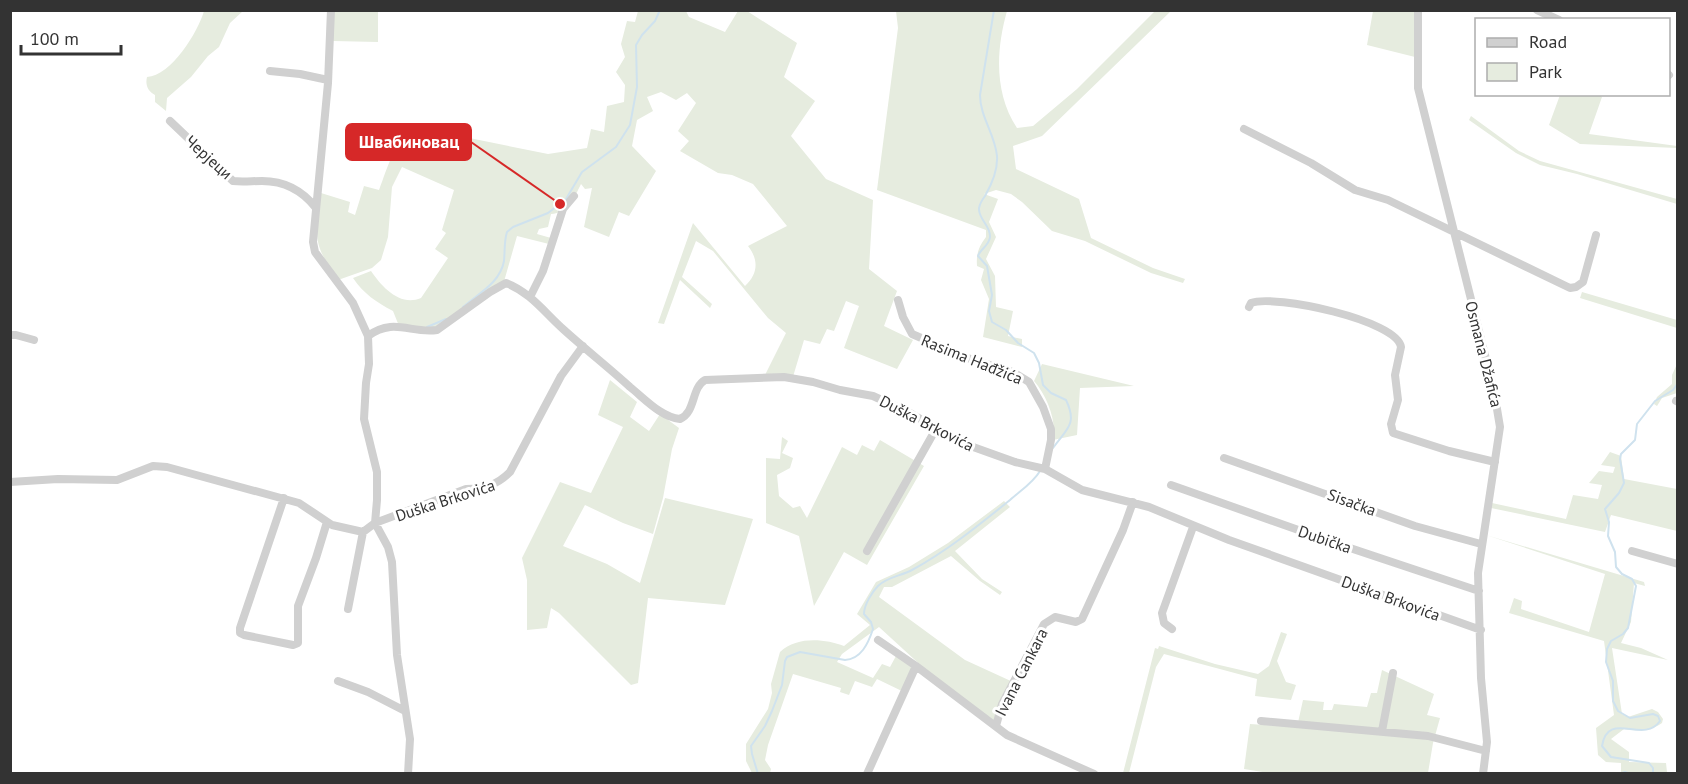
<svg xmlns="http://www.w3.org/2000/svg" width="1688" height="784" font-family="'PT Sans',sans-serif">
	<style>
		.green { fill: #e6ecdf }
		.lines { fill: none; stroke-linecap: round; stroke-linejoin: round }
		.stream { stroke: #cfe2ee; stroke-width: 2 }
		.minor { stroke: #d0d0d0; stroke-width: 8 }
		.labels { text-anchor: middle; dominant-baseline: central; stroke-width: 6; stroke-linejoin: round; paint-order: stroke }
		.street-label { font-size: 16px; fill: #333; stroke: #fff }
		.leader { fill: none; stroke: #d62828; stroke-width: 2 }
		.callout-dot { fill: #d62828; stroke: #fff; stroke-width: 2 }
		.callout { fill: #d62828; stroke: #d62828; stroke-width: 2 }
		.callout-label { font-size: 18px; text-anchor: middle; font-weight: bold; fill: #fff }
	</style>
	<rect width="100%" height="100%" fill="#fff"/>
	<!-- green -->
	<path class="green" d="M204,11H243L230,23L219,47L208,56L191,77L167,98L166,111L155,102V95C148,91 145,85 147,77C171,76 198,32 204,11Z
		M333,11H378V42L333,41Z
		M638,11H686L689,17L725,32L738,11H747L797,43L784,77L815,101L791,136L826,179L873,200L869,269L897,291L884,326L913,340L897,369L844,348L859,306L846,301L834,331L827,329L820,344L804,340L792,380L762,381L786,333L768,318L713,251L696,241L682,277L712,304L710,308L680,280L664,324L658,323L693,223L745,286C758,274 759,260 748,246L787,226L753,184L732,175L718,173L680,151L689,141L678,131L696,103L687,93L676,100L661,92L647,97L653,111L637,120L632,146L656,171L629,216L619,212L609,237L584,227L592,188L585,189L581,184C574,198 568,213 551,214L548,227L539,229L537,234L551,238L549,244L517,236L503,285L444,329L399,326L393,311C376,302 364,294 353,278L371,271C382,287 400,307 421,298L448,258L435,249L446,233L442,230L454,190L402,167L392,187L388,237L381,260L372,268L338,280C311,241 316,238 321,193L350,202L348,212L355,215L364,186L379,190C388,167 394,138 420,128L548,154L587,148L591,129L604,132L607,106L624,102L625,85L616,72L625,57L621,44L627,21L635,22Z
		M896,11H1007C996,50 994,93 1017,128L1033,126L1077,89L1155,11H1171L1042,136L1013,146L1016,169L1079,199L1091,238L1153,268L1185,279L1183,283L1151,273L1085,241L1052,231L1022,202L1011,194L996,190L984,194L998,199L989,222L996,237L986,259L995,276L996,307L1013,311L1008,336L1022,339V347L983,337L989,299L981,280L984,269L977,266C976,253 979,246 986,237V230L877,190L898,28Z
		M1373,11H1421L1415,57L1367,45Z
		M1560,95L1599,94L1602,97L1589,134L1677,146V148L1580,144L1549,125Z
		M1471,116L1519,151L1540,161L1677,199V204L1577,174L1540,165L1516,153L1469,120Z
		M1582,292L1677,320V328L1580,298Z
		M1042,364L1134,386L1080,388L1077,435L1053,440C1057,421 1047,396 1034,381Z
		M1677,364V393L1662,398L1657,406L1654,404L1657,397L1672,384V375Z
		M610,380L637,402L630,417L649,431L660,414L679,428L672,449L663,498L653,534L623,523L585,505L563,546L607,564L640,583L665,498L753,519L725,605L648,598L638,683L631,685L559,613L551,608L547,628L527,630V580L522,558L560,482L591,493L623,427L598,415Z
		M782,437L788,441L782,453L793,458L790,468L777,475L779,496L793,508L800,506L807,518L842,447L857,455L862,445L874,451L880,440L924,466L867,565L844,552L814,606L799,536L766,523V458L780,459Z
		M1610,452L1621,456L1624,479L1677,489V531L1611,515L1605,532L1491,508L1492,503L1566,519L1573,495L1598,499L1602,485L1589,483L1599,471L1613,473L1615,467L1601,465Z
		M1004,501L1010,507L955,551L982,579L1002,592L1000,595L980,581L951,556L892,587H884L879,597L965,660L1013,682L995,723L927,671L879,627L842,654L837,662L873,678L882,664L890,667L896,656L913,667L906,693L877,679L872,687L855,681L849,695L840,692L841,688L793,674L768,745L765,760L771,769L770,773H752L746,761V744L768,709L772,693L771,684L780,652C797,636 825,639 844,646L870,625L857,614L876,582L909,567L948,543Z
		M1486,535L1644,582L1645,586L1634,583L1631,622L1621,643L1641,648L1668,660L1612,648L1622,714L1628,717L1652,709L1658,712L1663,719L1662,723C1649,732 1638,731 1624,729L1611,739L1629,752V762L1666,763L1667,772L1621,773V763L1606,762L1598,755L1596,728L1614,715L1604,641L1509,613L1514,598L1522,601L1521,609L1589,632L1605,574Z
		M1281,632L1287,634L1277,661L1286,682L1296,685L1291,700L1255,696L1257,679L1164,654L1156,667L1129,773H1123L1155,648L1158,649L1159,646L1215,664L1258,674L1269,666Z
		M1382,670L1434,694L1427,715L1440,718L1433,743L1428,773L1275,774L1244,769L1250,724L1297,727L1303,700L1324,702L1323,710H1332L1334,704L1367,707L1371,693H1377Z"/>
	<g class="lines">
		<!-- stream -->
		<path class="stream" d="M994,10L980,95C980,117 995,134 997,156C998,171 992,184 985,196C982,200 980,203 979,208C978,219 991,226 990,237C989,246 980,249 978,256L987,266L992,295L989,311L992,322L1006,330L1018,343L1034,353L1039,363L1043,385L1051,393L1066,400C1078,425 1066,429 1053,448
			M463,307C479,293 500,283 504,261C505,251 504,241 507,232L513,227L548,213L566,199L582,172L616,147L630,125L637,87L636,45L642,35L655,21L660,10
			M427,327L446,319
			M758,774L752,754L751,746L765,726L772,711L782,685L785,661L787,657L800,652L845,660C861,659 868,644 873,629L871,622L864,614C864,605 872,592 878,586C887,577 901,576 912,570C947,551 979,525 1010,500C1020,491 1033,483 1040,471
			M1619,774L1625,772L1631,774
			M1653,774V768L1649,763L1611,757L1602,746C1608,709 1643,745 1660,721L1658,716L1653,714L1630,718L1618,711L1613,701V681L1606,662L1607,649L1611,641L1623,634L1628,628L1636,586L1632,579L1622,574L1616,567L1615,552L1608,536L1609,522L1605,509L1619,493L1624,483L1620,459L1621,454L1635,440L1637,424L1655,401L1673,390L1678,383"/>
		<!-- minor -->
		<path class="minor" d="M331,10L328,83L313,242L315,252L353,303L368,336L369,364L366,383L364,419L377,472V500L375,523L388,547L392,562L397,655L410,739L408,774
			M1418,10V88L1494,391L1500,427L1478,573L1481,678L1487,742L1483,774
			M1537,10L1559,20
			M270,71L300,74L328,80
			M1668,76L1669,75
			M170,121L233,181C242,182 252,181 262,181C285,181 302,190 316,208
			M1244,129L1311,163L1355,190L1388,200L1570,288L1576,287L1583,282L1596,235
			M530,297L543,271L563,209L574,196
			M898,300L903,317L912,334L970,359L1013,372L1029,382L1043,407L1051,429V440L1045,469
			M1249,307L1251,303C1274,294 1397,320 1401,347L1395,375L1398,400L1391,424L1393,433L1449,451L1495,462
			M10,335H16L34,340
			M368,336C394,317 411,334 437,330L490,292L506,283C530,292 545,313 563,329C585,349 608,367 630,387C645,399 661,417 680,419C696,412 691,388 705,380L784,377L813,382L840,390L873,396L910,413L962,443L1015,462L1045,469L1082,490L1149,507L1229,540L1481,630
			M1676,401L1678,402
			M1224,458L1415,526L1481,544
			M10,482L58,479L117,480L153,466L167,467L299,503L332,525L363,532L375,523L466,489C484,489 497,485 510,472L561,376L583,346
			M1171,485L1341,545L1479,591
			M284,498L240,628V633L244,635L293,645L298,643V606L316,558L327,522
			M867,551L937,427
			M1632,551L1678,564
			M348,609L363,532
			M1172,629L1164,623L1162,613L1193,527
			M878,640L916,666L1007,735L1094,774
			M338,681L368,692L405,711
			M1261,721L1428,736L1486,751
			M996,726L1002,704L1044,624L1055,617L1076,622L1082,619L1123,530L1133,502
			M1382,731L1393,673
			M867,774L916,666"/>
	</g>
	<g class="labels">
		<!-- street labels -->
		<g class="street-label">
			<text transform="translate(209 157) rotate(42)">Черјеци</text>
			<text transform="translate(1484 354) rotate(76)">Osmana Džafića</text>
			<text transform="translate(972 359) rotate(22)">Rasima Hađžića</text>
			<text transform="translate(927 423) rotate(27)">Duška Brkovića</text>
			<text transform="translate(445 500) rotate(-18)">Duška Brkovića</text>
			<text transform="translate(1352 502) rotate(20)">Sisačka</text>
			<text transform="translate(1325 539) rotate(19)">Dubička</text>
			<text transform="translate(1391 598) rotate(20)">Duška Brkovića</text>
			<text transform="translate(1021 672) rotate(-63)">Ivana Cankara</text>
		</g>
	</g>
	<!-- callouts -->
	<path class="leader" d="M560 204L471 142"/>
	<circle class="callout-dot" cx="560" cy="204" r="6"/>
	<rect class="callout" x="346" y="124" width="125" height="36" rx="6"/>
	<g class="callout-label">
		<text x="409" y="148">Швабиновац</text>
	</g>
	<!-- border -->
	<rect width="1688" height="784" fill="none" stroke="#333333" stroke-width="24"/>
	<!-- legend -->
	<rect x="1475" y="18" width="195" height="78" fill="#ffffff" stroke="#adadad" stroke-width="1.5"/>
	<rect x="1487" y="38" width="30" height="9" fill="#d0d0d0" stroke="#adadad" stroke-width="1.5"/>
	<text x="1529" y="48" font-size="18" fill="#333333">Road</text>
	<rect x="1487" y="63" width="30" height="18" fill="#e6ecdf" stroke="#adadad" stroke-width="1.5"/>
	<text x="1529" y="78" font-size="18" fill="#333333">Park</text>
	<!-- scale -->
	<path d="M21 45v9h100v-9" fill="none" stroke="#333333" stroke-width="3"/>
	<text x="30" y="45" font-size="18" fill="#333333" stroke="#ffffff" stroke-width="4.5" paint-order="stroke">100 m</text>
</svg>
